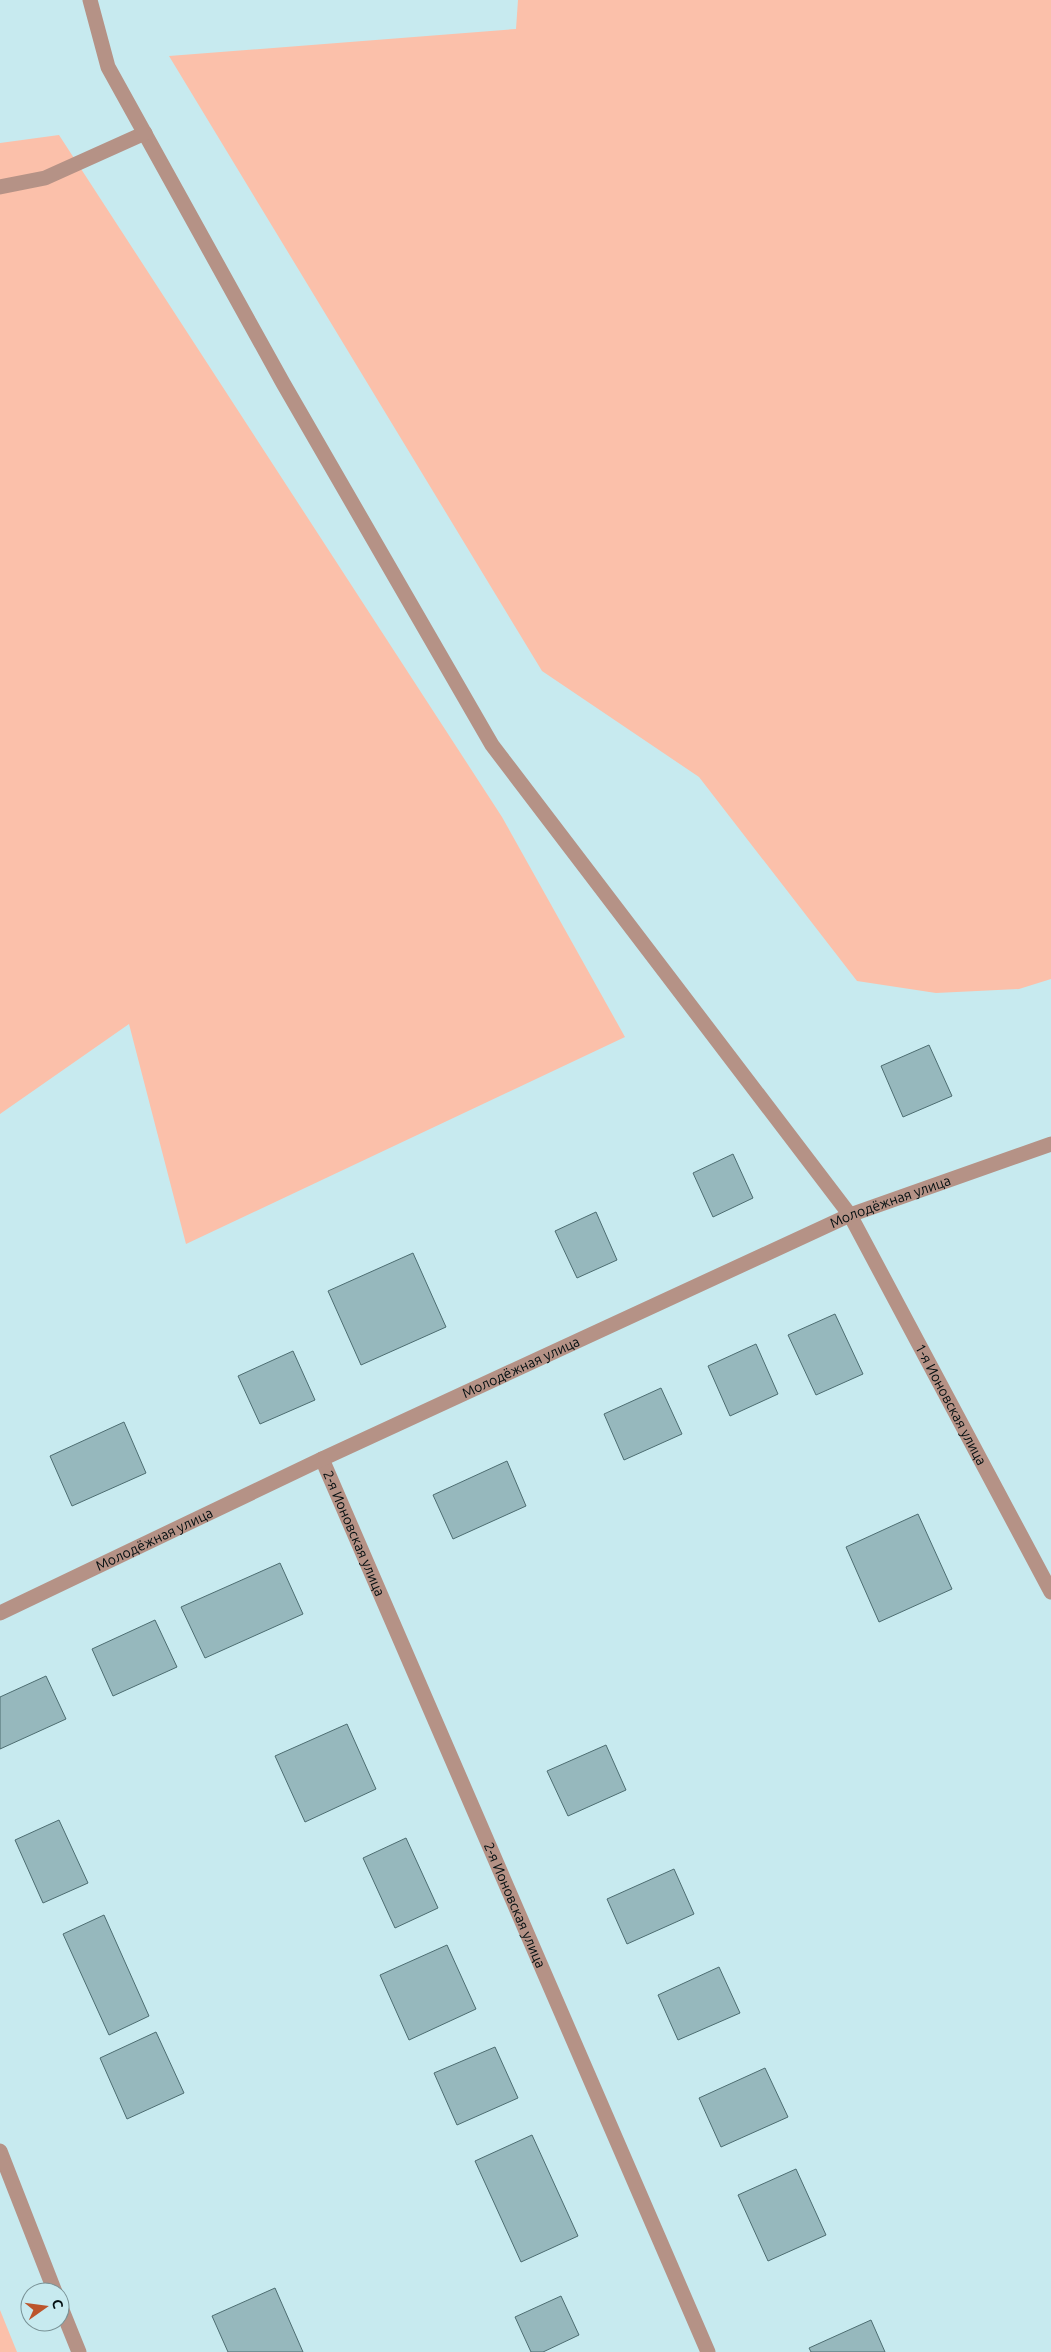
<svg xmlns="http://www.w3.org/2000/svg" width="1051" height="2352" font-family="Ubuntu,sans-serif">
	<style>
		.green { fill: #fbc0aa }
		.building { fill: #96b8bd; stroke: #4d6d71 }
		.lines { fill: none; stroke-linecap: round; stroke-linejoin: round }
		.minor { stroke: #b59286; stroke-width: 15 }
		.labels { text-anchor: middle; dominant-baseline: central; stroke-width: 5; stroke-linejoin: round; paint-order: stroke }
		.street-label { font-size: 14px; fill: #030e10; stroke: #c7eaef }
	</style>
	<rect width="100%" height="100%" fill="#c7eaef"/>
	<!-- green -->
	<path class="green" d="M518,0H1051V979L1019,989L936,993L857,981L699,777L542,671L169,56L516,29Z
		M59,135L502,817L625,1037L186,1244L129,1024L0,1114V143Z
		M0,2310L17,2352H0Z"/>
	<!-- building -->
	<path class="building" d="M929,1045L952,1096L903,1117L881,1066Z
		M733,1154L753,1198L713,1217L693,1173Z
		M596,1212L617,1260L577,1278L555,1231Z
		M413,1253L446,1327L361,1365L328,1291Z
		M835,1314L863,1374L816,1395L788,1335Z
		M756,1344L778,1394L730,1416L708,1366Z
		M293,1351L315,1400L260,1424L238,1376Z
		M661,1388L682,1434L624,1460L604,1414Z
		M124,1422L146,1473L72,1506L50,1456Z
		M507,1461L526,1506L453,1539L433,1495Z
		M918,1514L952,1589L879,1622L846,1547Z
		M280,1563L303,1614L205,1658L181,1607Z
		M155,1620L177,1667L113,1696L92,1649Z
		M46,1676L66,1719L0,1749V1697Z
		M347,1724L376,1789L305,1822L275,1756Z
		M606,1745L626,1790L568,1816L547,1771Z
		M59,1820L88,1883L43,1903L15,1840Z
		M406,1838L438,1908L395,1928L363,1858Z
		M674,1869L694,1914L627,1944L607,1899Z
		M104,1915L149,2016L109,2035L63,1934Z
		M447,1945L476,2009L409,2040L380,1975Z
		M719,1967L740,2013L678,2040L658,1995Z
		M156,2032L184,2093L127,2119L100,2058Z
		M495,2047L518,2098L457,2125L434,2073Z
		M765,2068L788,2117L721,2147L699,2098Z
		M532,2135L578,2236L521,2262L475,2161Z
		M796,2169L826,2235L768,2261L738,2195Z
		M275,2288L303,2352H228L212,2316Z
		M561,2296L579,2335L543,2352H531L515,2317Z
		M871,2320L885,2352H811L809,2348Z"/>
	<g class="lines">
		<!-- minor -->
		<g class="minor">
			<path id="s1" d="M90,0L108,67L283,383L492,745L850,1215L1051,1592"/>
			<path d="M0,187L45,178L145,133"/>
			<path id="s2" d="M322,1459L708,2352"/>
			<path id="s3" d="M0,1613L322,1459L850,1215L1051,1144"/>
			<path d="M0,2151L55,2292"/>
			<path d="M60,2305L79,2352"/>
		</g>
	</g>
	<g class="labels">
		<!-- street labels -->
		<g class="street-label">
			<text stroke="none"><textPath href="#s3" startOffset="981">Молодёжная улица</textPath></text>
			<text stroke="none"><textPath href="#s3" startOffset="576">Молодёжная улица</textPath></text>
			<text stroke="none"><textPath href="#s1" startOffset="1654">1-я Ионовская улица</textPath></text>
			<text stroke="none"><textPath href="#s2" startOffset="81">2-я Ионовская улица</textPath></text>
			<text stroke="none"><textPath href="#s3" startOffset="171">Молодёжная улица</textPath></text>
			<text stroke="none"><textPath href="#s2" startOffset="486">2-я Ионовская улица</textPath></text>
		</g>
	</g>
	<!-- north arrow -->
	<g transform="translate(45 2307) rotate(76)"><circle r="24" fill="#c7eaef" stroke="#799296"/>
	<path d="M0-4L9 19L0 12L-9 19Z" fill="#bc552c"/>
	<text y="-8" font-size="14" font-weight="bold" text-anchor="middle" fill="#030e10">С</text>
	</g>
</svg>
